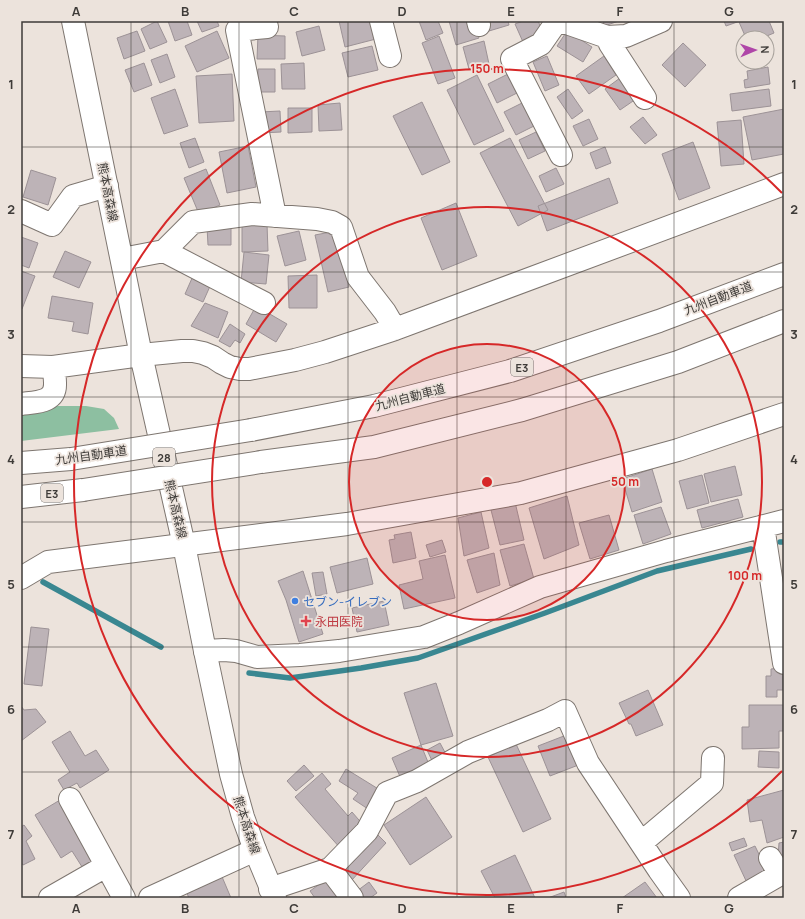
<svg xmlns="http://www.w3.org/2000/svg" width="805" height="919" font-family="Manrope,'Noto Sans JP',sans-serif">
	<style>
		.green { fill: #8dbfa1 }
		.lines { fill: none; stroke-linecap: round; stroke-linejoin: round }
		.stream { stroke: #398791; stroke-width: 5.5 }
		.building { fill: #bdb3b7; stroke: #9c9296 }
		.minor-casing { stroke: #7e7670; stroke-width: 24 }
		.major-casing { stroke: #7e7670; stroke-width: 24 }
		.highway-casing { stroke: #7e7670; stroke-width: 24 }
		.minor { stroke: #fff; stroke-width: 22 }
		.major { stroke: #fff; stroke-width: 22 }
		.highway { stroke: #fff; stroke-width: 22 }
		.highway-bridge-casing { stroke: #7e7670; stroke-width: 24; stroke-linecap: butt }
		.highway-bridge { stroke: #fff; stroke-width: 22 }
		.grid { fill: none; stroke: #3e3b38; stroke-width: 1; stroke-opacity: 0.55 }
		.ring { fill: none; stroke: #d62828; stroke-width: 2 }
		.shop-dot { fill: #3f7fe0; stroke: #ece3dc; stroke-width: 1.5 }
		.health-dot { fill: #e0444e; stroke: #ece3dc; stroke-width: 1.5 }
		.labels { text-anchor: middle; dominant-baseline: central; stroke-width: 3.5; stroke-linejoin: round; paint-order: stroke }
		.shield { fill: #ece3dc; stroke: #726d69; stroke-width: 1 }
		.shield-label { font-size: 11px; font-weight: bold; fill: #3e3b38 }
		.street-label { font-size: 12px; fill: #3e3b38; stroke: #ece3dc }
		.shop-label { font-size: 12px; fill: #366cbe; stroke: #ece3dc; text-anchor: start }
		.health-label { font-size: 12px; fill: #be3a42; stroke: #ece3dc; text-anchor: start }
		.centre { fill: #d62828; stroke: #ece3dc; stroke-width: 2 }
		.ring-label { font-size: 12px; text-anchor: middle; font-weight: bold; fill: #d62828; stroke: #ece3dc; stroke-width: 3.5; stroke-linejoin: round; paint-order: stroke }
		.neatline { fill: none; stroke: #3e3b38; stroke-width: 1.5 }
		.grid-label { font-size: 13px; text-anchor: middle; font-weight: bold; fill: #3e3b38 }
	</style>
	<rect width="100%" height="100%" fill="#ece3dc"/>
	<!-- green -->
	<path class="green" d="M21,406H86L104,409L114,418L119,429L21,441Z"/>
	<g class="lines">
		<!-- stream -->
		<path class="stream" d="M780,542H784
			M43,582L161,647
			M249,673L290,678L361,668L418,658L545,613L657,571L751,549"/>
	</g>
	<!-- building -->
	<path class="building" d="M157,21L167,42L150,49L141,29Z
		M168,21H187L192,35L175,41Z
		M197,21H217L219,26L202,32Z
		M339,21H372L376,39L345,47Z
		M419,21H438L443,33L426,40Z
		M449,21H473L479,38L456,45Z
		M486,21H508L509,25L489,31Z
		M523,21H538L544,34L523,42L515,24Z
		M603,21H619L604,26Z
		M724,21H740L726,26Z
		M741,21H769L774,33L762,38H746L739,22Z
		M319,26L325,50L302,56L296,32Z
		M137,31L145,51L124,59L117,38Z
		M217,31L229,58L197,72L185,46Z
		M567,31L592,47L583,62L557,46Z
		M258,35L285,36V59H257Z
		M439,36L455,78L438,84L422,43Z
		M484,41L489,64L469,69L463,47Z
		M683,43L706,65L685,87L662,65Z
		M372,46L378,70L348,77L342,53Z
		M167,54L175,77L160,83L151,60Z
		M547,56L559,85L545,91L533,62Z
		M604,56L616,75L589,94L576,76Z
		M144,63L152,85L134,92L125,70Z
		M304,63L305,89H282L281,64Z
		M768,67L770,84L745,88L744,80L748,79L747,71Z
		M258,69H275V92H257Z
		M232,74L234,121L199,123L196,76Z
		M508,74L517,93L497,103L488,84Z
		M477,75L504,131L474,145L447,90Z
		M620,78L636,99L620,110L605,89Z
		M175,89L188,126L164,134L151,98Z
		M568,89L583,111L572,119L557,97Z
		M769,89L771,106L732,111L730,94Z
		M422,102L450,162L422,175L393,116Z
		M340,103L342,130L319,131L318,105Z
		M522,103L534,126L516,135L504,112Z
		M288,108H312V132L288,133Z
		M784,109V154L752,160L743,117Z
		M280,111L281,132L261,133L260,112Z
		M643,117L657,135L645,144L630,127Z
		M589,119L598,139L583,146L573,126Z
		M741,120L744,164L721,166L717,122Z
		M536,132L545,151L528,159L519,140Z
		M195,138L204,162L189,168L180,143Z
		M510,138L548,210L518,226L480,153Z
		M693,142L710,188L679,200L662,154Z
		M248,146L256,187L227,193L219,152Z
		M605,147L611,163L596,169L590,153Z
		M556,168L564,184L546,192L539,176Z
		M206,169L220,205L199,214L184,178Z
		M31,170L56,178L48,205L23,197Z
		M609,178L618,203L547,231L538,206Z
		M456,203L477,256L442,270L421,218Z
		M267,224L268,251L242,252V225Z
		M207,227H231V245H208Z
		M299,231L306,260L285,266L277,236Z
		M336,231L349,287L328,292L315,235Z
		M21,237L38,243L29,268L21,265Z
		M65,251L91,262L79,288L53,277Z
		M244,252L269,255L266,284L241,282Z
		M21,271L35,276L22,309H21Z
		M317,275V308H289L288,276Z
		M193,276L211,284L203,302L185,294Z
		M52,296L93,303L88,334L72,331L74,322L48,318Z
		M205,303L228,312L218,338L191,326Z
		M256,306L287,324L276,342L246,324Z
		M230,324L245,334L240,343L235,340L230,347L219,341Z
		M735,466L742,495L711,502L704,474Z
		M652,469L662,502L632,512L622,479Z
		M702,475L709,503L687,509L679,481Z
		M567,496L579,545L544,559L529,508Z
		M738,499L743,517L702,528L697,510Z
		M515,502L524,540L500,545L491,510Z
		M661,507L671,534L643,544L634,515Z
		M481,512L489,548L464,556L458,518Z
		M609,515L619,550L590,559L579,523Z
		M411,532L416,558L393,563L389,540L395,539L394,535Z
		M442,540L446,552L430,557L426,545Z
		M524,544L534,579L510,586L500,550Z
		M494,553L500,585L477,593L467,560Z
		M445,555L455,598L404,609L399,585L423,579L419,561Z
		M367,558L373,584L337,593L330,567Z
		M303,571L323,634L299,642L286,600L278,581Z
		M323,572L327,594L316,596L312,573Z
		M384,601L389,625L357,632L352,608Z
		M31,627L49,629L42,686L24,684Z
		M779,668V673H783V690H777V697H766V676H771V669Z
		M436,683L453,736L421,745L404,693Z
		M648,690L663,725L636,736L631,724H629L619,703Z
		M749,705H784V731H779V748L742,749V727H749Z
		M21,706L24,710L36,709L46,722L21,741Z
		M70,731L85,756L96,750L109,770L80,788L77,783L64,790L58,780L70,772L52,742Z
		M569,734L581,764L550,776L538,746Z
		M440,743L448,758L434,765L427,750Z
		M516,744L551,819L523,832L488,757Z
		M421,745L430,767L401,779L392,758Z
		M759,751L779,752V768L758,767Z
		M304,765L314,776L296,791L287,781Z
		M346,769L380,790L368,809L353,799L358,793L339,781Z
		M322,773L331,784L325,789L348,816L352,812L365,827L341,849L295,797Z
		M784,790V837L767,843L762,820L750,822L747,800Z
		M426,797L452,837L410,865L384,825Z
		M60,800L98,861L84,870L72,851L61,858L35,815Z
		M24,825L32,836L26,841L35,859L23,865L21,862V827Z
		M375,832L386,843L351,881L339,870Z
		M744,838L747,846L732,851L729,843Z
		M784,842V856L778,857L779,843Z
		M755,846L769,875L748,885L734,855Z
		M515,855L535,898H495L481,871Z
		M220,872L231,898H201L200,897L197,898H189L185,889Z
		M328,878L342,898H315L310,891Z
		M369,882L377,893L370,898H356L353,894Z
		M645,882L657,898H622Z
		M564,892L566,898H548Z"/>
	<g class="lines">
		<!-- minor casing -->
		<g class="minor-casing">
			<path id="minor" d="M381,21L390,56
				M478,21L479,25
				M557,21L541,44L512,59L561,155
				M561,21L607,37L626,36L661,21
				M267,27L237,30L275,216
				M607,37L610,44L645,98
				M21,211L52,225L73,196L107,186
				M164,251L264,303
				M122,259L164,251L193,222L252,214L317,219L332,222L341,227L358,277L385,312L395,329
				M21,366L53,367
				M21,404C36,402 56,403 55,383C55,378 54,372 53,367L141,355L182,351H193L203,353L213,357L222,363L230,367L240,369H249L295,360L325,352L395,329L784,184
				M763,526L784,663
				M21,578L48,562L347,524L521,493L678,450L784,414
				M205,651L224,650L236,651L257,657L300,655L339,651L424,637L459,623L540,587L666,551L784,521
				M70,799L124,898
				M641,843L712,783L713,758
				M770,858L780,874
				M330,869L352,898
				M270,889L330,869L367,831L387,793L417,781L468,752L548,720L565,711L588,763L659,870L679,898
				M50,898L106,866
				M150,898L255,850
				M739,898L784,872"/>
		</g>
		<!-- major casing -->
		<g class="major-casing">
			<path id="major" d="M73,21L141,355L184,545L205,651L231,774L243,817L255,850L275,898"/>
		</g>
		<!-- highway casing -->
		<g class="highway-casing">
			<path id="highway" d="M251,430L374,406L510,371L659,321L784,274
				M261,462L374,447L522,410L678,362L784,321
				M21,463L71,459
				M21,497L83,490"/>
		</g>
		<!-- minor -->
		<use href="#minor" class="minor"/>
		<!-- major -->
		<use href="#major" class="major"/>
		<!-- highway -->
		<use href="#highway" class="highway"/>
		<!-- highway-bridge casing -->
		<g class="highway-bridge-casing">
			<path id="highway-bridge" d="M71,459L251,430
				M83,490L261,462"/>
		</g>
		<!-- highway-bridge -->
		<use href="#highway-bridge" class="highway-bridge"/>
	</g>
	<!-- grid -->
	<path class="grid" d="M131,21V898M239,21V898M348,21V898M457,21V898M566,21V898M674,21V898M21,147H784M21,272H784M21,397H784M21,522H784M21,647H784M21,772H784"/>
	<!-- distance rings -->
	<circle cx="487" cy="482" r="138" fill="#d62828" fill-opacity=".12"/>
	<g class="ring">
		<circle cx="487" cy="482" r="138"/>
		<circle cx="487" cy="482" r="275"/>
		<path d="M782 771A413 413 0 1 1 782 193"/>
	</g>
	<!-- markers -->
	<circle class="shop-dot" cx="295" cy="601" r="4"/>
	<path class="health-dot" d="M304 615h4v4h4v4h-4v4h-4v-4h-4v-4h4z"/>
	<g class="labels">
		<!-- shield labels -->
		<g class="shield">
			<rect x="511" y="358" width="22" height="18" rx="3"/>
			<rect x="153" y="448" width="22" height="18" rx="3"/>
			<rect x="41" y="484" width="22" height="18" rx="3"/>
		</g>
		<g class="shield-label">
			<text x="522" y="367">E3</text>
			<text x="164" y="457">28</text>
			<text x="52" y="493">E3</text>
		</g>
		<!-- street labels -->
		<g class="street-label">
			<text transform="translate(108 192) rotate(79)">熊本高森線</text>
			<text transform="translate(718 298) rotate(-21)">九州自動車道</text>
			<text transform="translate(410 397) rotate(-15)">九州自動車道</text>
			<text transform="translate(91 455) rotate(-8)">九州自動車道</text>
			<text transform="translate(176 509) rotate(77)">熊本高森線</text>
			<text transform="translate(247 825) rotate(72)">熊本高森線</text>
		</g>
		<!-- shop labels -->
		<g class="shop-label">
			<text x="303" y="601">セブン-イレブン</text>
		</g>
		<!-- health labels -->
		<g class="health-label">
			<text x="315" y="621">永田医院</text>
		</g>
	</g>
	<circle cx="487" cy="482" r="6" class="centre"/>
	<g class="ring-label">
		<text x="487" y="73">150 m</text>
		<text x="625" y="486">50 m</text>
		<text x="745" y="580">100 m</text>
	</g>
	<!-- border -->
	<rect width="805" height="919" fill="none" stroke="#ece3dc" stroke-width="44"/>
	<!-- north arrow -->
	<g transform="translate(755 50) rotate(88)"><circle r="19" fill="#ece3dc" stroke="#a6a09a"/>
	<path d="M0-3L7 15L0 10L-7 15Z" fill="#af46a8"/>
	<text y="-6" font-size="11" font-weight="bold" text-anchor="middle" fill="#3e3b38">N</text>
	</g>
	<rect x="22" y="22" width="761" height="875" class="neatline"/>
	<g class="grid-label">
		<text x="76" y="16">A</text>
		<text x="185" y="16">B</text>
		<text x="294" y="16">C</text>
		<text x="402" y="16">D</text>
		<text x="511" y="16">E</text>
		<text x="620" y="16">F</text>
		<text x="729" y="16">G</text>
		<text x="11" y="89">1</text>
		<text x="794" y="89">1</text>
		<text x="11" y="214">2</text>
		<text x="794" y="214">2</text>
		<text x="11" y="339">3</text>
		<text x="794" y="339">3</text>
		<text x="11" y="464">4</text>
		<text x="794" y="464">4</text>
		<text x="11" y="589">5</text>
		<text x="794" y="589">5</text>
		<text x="11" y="714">6</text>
		<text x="794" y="714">6</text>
		<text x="11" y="839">7</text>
		<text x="794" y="839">7</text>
		<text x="76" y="913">A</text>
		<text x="185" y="913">B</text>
		<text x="294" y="913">C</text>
		<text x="402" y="913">D</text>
		<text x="511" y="913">E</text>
		<text x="620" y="913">F</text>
		<text x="729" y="913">G</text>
	</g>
</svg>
